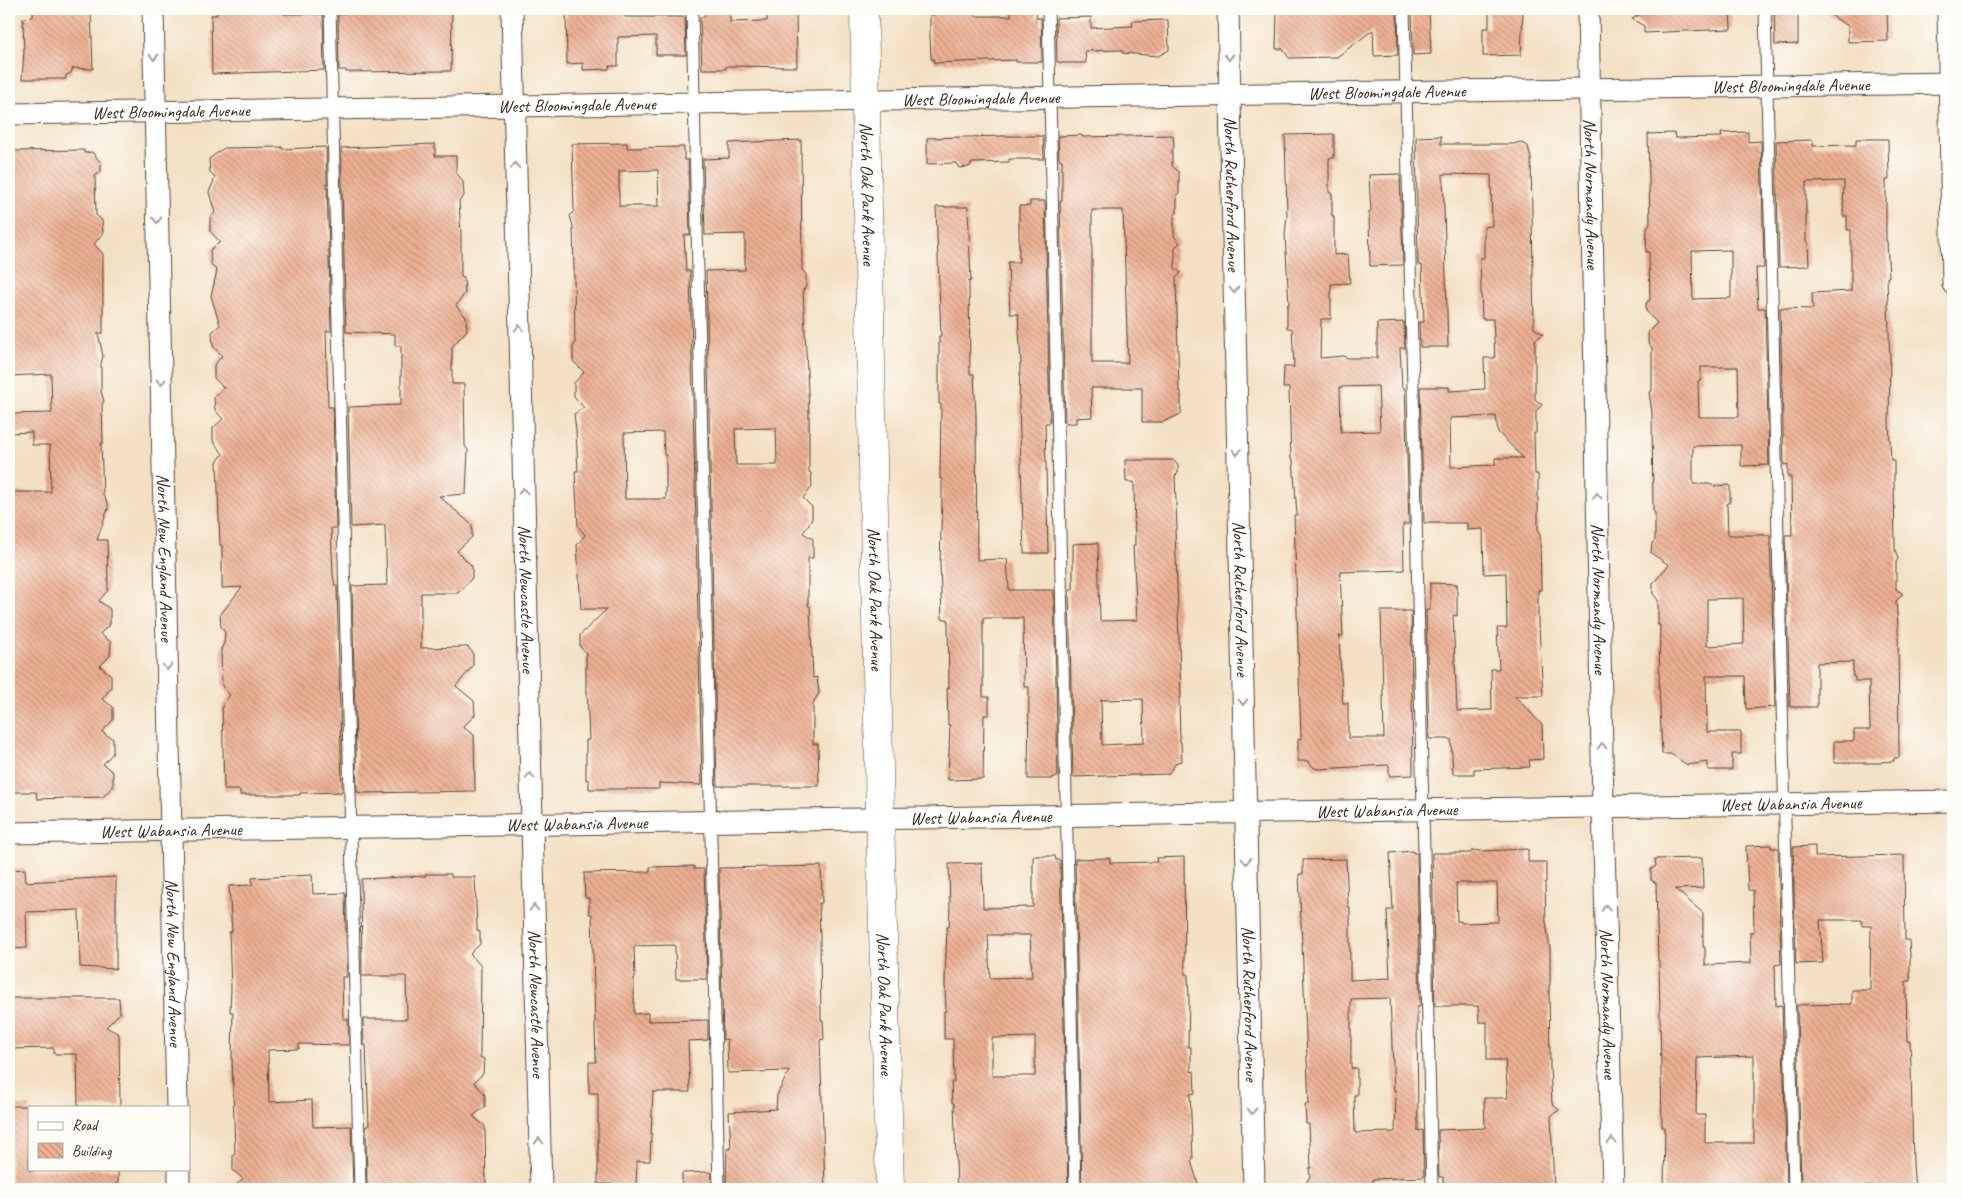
<svg xmlns="http://www.w3.org/2000/svg" width="1962" height="1198" font-family="Caveat,sans-serif">
	<style>
		.building { fill: url(#building-back-hatch); fill-rule: evenodd }
		.lines { fill: none; stroke-linecap: round; stroke-linejoin: round }
		.service-casing { stroke: #574537; stroke-width: 13 }
		.minor-casing { stroke: #574537; stroke-width: 23 }
		.tertiary-casing { stroke: #574537; stroke-width: 29 }
		.service { stroke: #fff; stroke-width: 11 }
		.minor { stroke: #fff; stroke-width: 21 }
		.tertiary { stroke: #fff; stroke-width: 28 }
		.oneway { stroke: #a79f9a }
		.labels { text-anchor: middle; dominant-baseline: central; stroke-width: 4; stroke-linejoin: round; paint-order: stroke }
		.street-label { font-size: 18px; fill: #3b2a1e; stroke: #fdfcf7 }
	</style>
	<defs>
		<pattern id="building-back-hatch" width="6" height="6" patternUnits="userSpaceOnUse" patternTransform="scale(1.25)"><rect width="6" height="6" fill="#ecaf92"/><path d="M-1 5l2 2M0 0l6 6M5-1l2 2" fill="none" stroke="#c08f77"/></pattern>
	</defs>
	<rect width="100%" height="100%" fill="#fdfcf7"/>
	<filter id="ink" filterUnits="userSpaceOnUse"><feTurbulence type="fractalNoise" baseFrequency=".02" numOctaves="2"/><feDisplacementMap in="SourceGraphic" scale="10" xChannelSelector="R" yChannelSelector="G"/><feConvolveMatrix kernelMatrix="1 2 1 2 8 2 1 2 1" color-interpolation-filters="sRGB"/></filter>
	<filter id="wash" filterUnits="userSpaceOnUse"><feTurbulence type="fractalNoise" baseFrequency=".0096" numOctaves="4" result="noise"/><feDisplacementMap in="SourceGraphic" scale="20" xChannelSelector="R" yChannelSelector="G"/><feGaussianBlur stdDeviation="1.12" result="paint"/><feColorMatrix in="noise" values="0 0 0 0 0 0 0 0 0 0 0 0 0 0 0 0 0 1.4 0 .05"/><feComposite in="paint" operator="in"/></filter>
	<g filter="url(#wash)">
		<rect width="100%" height="100%" fill="#f3e0c4"/>
		<g id="blocks">
			<!-- building -->
			<path class="building" d="M33,9H91L93,69L73,68L71,73L66,75V79H22L24,51L23,18L33,17Z
				M217,9H284V14H323L324,70L212,74L211,15H217Z
				M384,9H452L451,71L346,72V70H339L338,14H343V11L384,12Z
				M566,9H625V17H685L686,55H656V36L618,37V66H609V69L583,70V63L567,64Z
				M705,9H730V22L767,21V9H796L797,67L726,66V69H702L700,17H705Z
				M933,9H975V16H1011V9H1037L1036,18H1041L1042,62H1016V60L934,63V59H931L930,36V15H933Z
				M1277,9H1397L1398,55L1374,56L1373,30L1337,57L1289,58L1283,49H1276Z
				M1412,9H1429L1431,54L1413,55Z
				M1489,9H1523L1521,55L1483,56V28H1489Z
				M1649,9H1730L1731,29L1644,33V26L1632,19Z
				M1887,11L1888,41L1848,42V26L1826,12Z
				M1774,13H1798V44L1775,45Z
				M1091,17V28L1133,26L1132,21L1168,20L1169,50L1158,56L1122,53V50L1085,51L1086,63H1060V62H1057L1056,18Z
				M1748,132V142L1761,141L1764,268H1756L1758,308H1765L1769,465L1741,466V445L1693,446V484H1709L1715,486L1730,485V502L1727,504L1728,535H1770L1775,707L1746,709L1745,676H1706L1707,732H1741V754H1732V770H1708V762L1687,765L1671,754H1662L1659,685L1660,625H1658V600L1653,594V583L1669,565L1651,553L1652,543L1655,540V513L1653,511L1652,413L1649,392L1652,391V348L1648,343V332L1657,323L1646,311V303L1650,300L1649,252H1646L1647,229L1650,223L1648,134L1674,133L1675,138L1722,137L1721,133ZM1731,250V298L1693,299L1692,251ZM1701,367H1738L1739,417H1699L1698,381L1701,380ZM1743,598L1744,644L1707,646V599Z
				M1334,134V158H1329V192L1332,194V216H1334V255L1348,254L1350,283L1331,284V319H1321L1320,358L1343,356L1348,358H1377V323L1404,322L1405,348H1400L1402,388H1405L1409,524H1403L1404,570L1340,572L1343,636H1339L1342,695L1343,703H1348V738H1384L1381,611H1411L1413,775L1389,776V765L1318,769L1314,768L1308,761H1298V739H1301L1294,515H1297L1293,459H1291L1289,388H1283L1284,367H1294L1292,328H1287V305H1289L1285,234L1287,216L1285,135ZM1378,386L1380,431L1341,432L1340,387Z
				M1082,135V137L1173,135L1174,147L1172,150V166L1179,172V194H1177V213L1174,215V236L1180,243L1175,247V268L1181,273L1176,278L1179,391H1181V414L1163,422H1142V388H1091L1092,417L1076,418V423H1065L1060,201H1062V160L1059,159L1058,136ZM1092,210H1123L1128,363H1092Z
				M1003,136H1043L1044,159H1009V162L972,163L969,167L959,168L956,163L927,164V138Z
				M1441,136V144H1514L1519,142L1528,146L1531,159L1534,328L1543,334L1535,340V399L1542,405L1536,411V433H1534L1535,474H1538V533H1540L1541,590H1538V627H1539L1543,696H1515L1542,725L1543,759L1529,760L1530,767L1474,769V774H1453L1451,739H1429L1426,610H1430V583L1457,584V616L1453,615L1457,711L1492,710L1491,669H1499L1497,628H1507L1506,573L1484,574L1483,529L1467,530V523H1424L1420,387H1449V391L1485,389L1484,358H1495L1493,319H1482L1480,258H1484V227L1492,226L1491,175L1443,174L1448,347H1420L1419,322H1424L1422,265H1418L1416,137ZM1496,416L1498,432L1523,458H1495V465L1451,467L1450,418Z
				M1856,139H1888L1889,180H1886V241H1887L1889,277H1887L1890,360L1889,423L1891,460H1894V478L1895,549L1898,559L1896,562V589L1903,594L1896,601L1898,626L1899,758H1894V761L1881,762V763H1834V741H1854V730H1870L1869,681H1855V677H1853V662L1817,663V707H1790L1785,535H1792L1791,477H1788V464L1784,465L1780,308L1813,309L1812,293L1851,291V230H1847V216H1843L1844,181L1806,182V242H1808L1809,266L1779,267L1776,141L1813,140V146L1856,145Z
				M801,140L802,270L806,274V287L803,290L809,412V472L811,473L812,487L803,498L812,507V519L803,533L813,539V558H808V606H810L813,678L817,677L819,693L813,703V744H818L819,786H717L706,271L745,270V234L705,235L703,159L729,158V143ZM776,428L777,465H736L735,429Z
				M627,143V148L684,147V160H688L690,235H684L686,271H690L702,785L659,783V789H589V780H586V740H589L587,690H586V653L580,647V635L607,609H581L577,545L585,535L578,526L575,471H578L576,430L574,414L584,408L574,396V383L584,372L573,361V346L575,344L574,270L573,226L570,216L574,211L572,144ZM658,170L659,206H619V171ZM663,432L664,455H666V499H625L624,433Z
				M435,144V156H456V172L463,182L464,196L459,201L461,235V277L464,278L465,293L456,306L466,317L467,330L452,347V384H464L465,446L468,450L466,494L439,496L472,525V537L457,551L472,566V578L458,593H421V648L468,647L473,653V666L456,686L474,701L475,715L463,727L474,735L475,791L363,793L357,792L352,586L387,585L385,525L351,527L348,407L401,405V346H395V334L346,332L341,148Z
				M282,147V149L325,147L326,148L331,331H326L328,407H333L336,528H331L333,575L335,586H337L342,792L300,793V795H240V790H224L222,706L230,695L222,686L221,649L224,643L225,632L221,627L220,615L242,587L222,588V545H220L217,462L223,454L213,441V428L223,419L215,410L214,397L224,388L214,378V365L222,356L213,346L212,332L220,325L211,296L217,271L211,264L210,250L220,242L210,231V217L215,213L209,192L215,178L210,172L209,159L224,148Z
				M84,150V153L92,152L101,163V172L95,176L96,215L102,220L103,233L94,244L103,254V333H98L103,356L101,364V391L104,401L102,405L103,443H101L103,495L108,504V509L97,540H107L108,590L99,601L110,609V624L100,634L111,642L110,656L100,666L111,675V688L102,699L113,707V720L102,732L113,739V753L103,764L113,772V786L103,797L37,799L36,792H9V492H51L50,445H32V432L9,433V414L52,413L51,374L9,376V216H14L12,151Z
				M1400,174L1403,265L1370,266L1369,212H1371L1369,175Z
				M1030,201H1045L1050,423H1045L1048,553H1024L1019,406L1020,364H1021L1018,314H1010L1008,262H1019V206H1030Z
				M936,207H968L971,281H969L970,374H974L976,415L977,560L1007,559L1009,590H1054L1058,777H1053V779H1028L1029,687H1024L1023,618H983V697H989V715H984L983,779L948,780L950,725H948L947,688H949L948,619H942L940,564L942,497V479H940L941,404H939V336H941Z
				M1125,460H1173L1178,465V473L1175,476L1177,529H1175L1181,698H1179L1180,742H1181L1182,761L1177,762L1168,774L1073,777L1069,590H1073V544L1098,543L1100,621L1137,620L1133,546H1135L1134,482H1126ZM1143,699L1144,743L1102,745L1101,700Z
				M1771,845V848H1778L1781,964L1775,965L1776,1006L1782,1005L1787,1189H1664L1665,1127H1662L1659,961H1658L1656,883L1651,880V869L1656,866L1655,859L1702,858L1703,888L1675,889L1703,913V947H1705V965L1751,963L1750,932H1754L1753,890H1748L1746,846ZM1754,1056V1143H1705V1115H1696L1697,1058Z
				M1815,846V857L1904,855L1905,940H1909L1910,955V981H1906L1907,1041H1910L1911,1067L1913,1165L1915,1189H1880V1186L1801,1189L1797,1005L1852,1004V990H1870L1871,926H1862V920H1820L1823,963L1796,964L1793,847Z
				M1528,849V862H1546V882H1545L1546,922L1550,949V985H1549L1550,1067L1552,1104L1559,1110L1551,1116L1554,1189H1501V1186L1443,1188V1177H1439L1438,1130L1485,1128L1484,1098H1508L1505,1060H1487V1022H1479L1478,1006H1435L1432,853H1471L1473,850L1482,851ZM1456,883H1497L1498,922L1461,923V921H1457Z
				M1413,851V853H1417L1420,1007H1417L1418,1131L1423,1130L1424,1177L1373,1179V1189H1303L1310,1176L1309,1168H1311L1309,1124H1306L1305,1104H1309L1299,874H1303V860L1346,859L1348,907H1350V980L1390,978L1387,910H1393L1390,853ZM1390,998L1394,1091H1396L1395,1132L1355,1133L1354,1095H1357V1068H1351V999Z
				M1033,856H1055L1056,860H1060L1068,1189H957L954,1103H952L951,1082H954L953,1039H944V1011H946L945,983L947,927H949L950,908L949,864L982,863L983,908L1033,907ZM988,935H1030L1032,977L990,978ZM1035,1037V1076H992V1038Z
				M1184,857L1185,974H1188L1189,1000L1188,1047H1191V1072L1194,1071L1195,1093L1190,1094L1193,1159L1191,1161L1200,1189H1082L1075,859L1110,858V863L1157,862L1156,858Z
				M694,866V869H704L707,979H676L675,945L634,946L635,978H634V1014L648,1013V1021L708,1020V1040L688,1041L690,1092H653L650,1161H637L636,1185L598,1184V1093H589V1062H596L592,914H589V898H585L584,873L650,872V867Z
				M821,866L822,903H819L820,941L821,1020H823L824,1039L820,1040L825,1189H726L727,1149H731L729,1112L776,1109L777,1095L789,1071L728,1073L727,1039L723,1040L719,868Z
				M25,869L26,882L116,877V969L80,967L79,910L26,912L27,948L9,949V870Z
				M425,874H451V877H475L477,930L480,932V944L470,954L481,966L480,1057L484,1059L483,1074L474,1082L485,1095V1107L473,1116L485,1126L486,1189H367L366,1126H369L366,1045H364L363,1019H407L406,976H362L361,879L426,876Z
				M312,875L313,894L345,893L347,977H342L343,1019H348L349,1045L299,1044V1049L268,1050L269,1102L312,1100L313,1127L351,1126L353,1189H231L243,1179L233,1170V1156L235,1153L232,1057L233,1012H230L231,989L229,932H232L229,886L252,885V878Z
				M9,998H119L120,1013L106,1027L119,1034L120,1107H78L77,1054H54V1048L9,1049Z
				M9,1106H29V1170L118,1169V1189H11Z
				M711,1172L712,1189H682V1173Z"/>
		</g>
	</g>
	<g filter="url(#ink)">
		<use href="#blocks" fill-opacity="0" stroke="#574537" stroke-width="1"/>
		<g class="lines">
			<!-- service casing -->
			<g class="service-casing">
				<path id="service" d="M330,9L360,1189
					M692,9L719,1189
					M1048,9L1075,1189
					M1404,9L1432,1189
					M1765,9L1794,1189"/>
			</g>
			<!-- minor casing -->
			<g class="minor-casing">
				<g id="minor">
					<path id="s1" d="M153,9L177,1107"/>
					<path id="s2" d="M512,9L541,1189"/>
					<path id="s3" d="M1228,9L1254,1189"/>
					<path id="s4" d="M1588,9L1603,807L1613,1189"/>
					<path d="M1948,9L1953,284"/>
					<path id="s5" d="M9,114L1953,83"/>
					<path id="s6" d="M9,833L1953,801"/>
					<path d="M179,1169V1189"/>
				</g>
			</g>
			<!-- tertiary casing -->
			<g class="tertiary-casing">
				<g id="tertiary">
					<path id="s7" d="M864,9L880,818L890,1189"/>
				</g>
			</g>
			<!-- service -->
			<use href="#service" class="service"/>
			<!-- minor -->
			<use href="#minor" class="minor"/>
			<!-- tertiary -->
			<use href="#tertiary" class="tertiary"/>
		</g>
		<!-- one-way arrows -->
		<defs><path id="oneway-chevron" d="M-2-3.5L2.5 0L-2 3.5" fill="none" stroke-width="1.6" stroke-linecap="round" stroke-linejoin="round" transform="scale(1.25)"/></defs>
		<g class="oneway">
			<use href="#oneway-chevron" transform="translate(154 57) rotate(89)"/>
			<use href="#oneway-chevron" transform="translate(1229 57) rotate(89)"/>
			<use href="#oneway-chevron" transform="translate(515 166) rotate(-91)"/>
			<use href="#oneway-chevron" transform="translate(157 220) rotate(89)"/>
			<use href="#oneway-chevron" transform="translate(1234 290) rotate(89)"/>
			<use href="#oneway-chevron" transform="translate(519 328) rotate(-91)"/>
			<use href="#oneway-chevron" transform="translate(161 382) rotate(89)"/>
			<use href="#oneway-chevron" transform="translate(1237 452) rotate(89)"/>
			<use href="#oneway-chevron" transform="translate(523 491) rotate(-91)"/>
			<use href="#oneway-chevron" transform="translate(1597 496) rotate(-91)"/>
			<use href="#oneway-chevron" transform="translate(167 667) rotate(89)"/>
			<use href="#oneway-chevron" transform="translate(1243 702) rotate(89)"/>
			<use href="#oneway-chevron" transform="translate(1602 746) rotate(-91)"/>
			<use href="#oneway-chevron" transform="translate(530 776) rotate(-91)"/>
			<use href="#oneway-chevron" transform="translate(1246 861) rotate(89)"/>
			<use href="#oneway-chevron" transform="translate(534 908) rotate(-91)"/>
			<use href="#oneway-chevron" transform="translate(1606 908) rotate(-92)"/>
			<use href="#oneway-chevron" transform="translate(1252 1111) rotate(89)"/>
			<use href="#oneway-chevron" transform="translate(539 1141) rotate(-91)"/>
			<use href="#oneway-chevron" transform="translate(1612 1141) rotate(-92)"/>
		</g>
	</g>
	<g class="labels">
		<!-- street labels -->
		<g class="street-label">
			<text stroke="none"><textPath href="#s5" startOffset="1782">West Bloomingdale Avenue</textPath></text>
			<text stroke="none"><textPath href="#s5" startOffset="1378">West Bloomingdale Avenue</textPath></text>
			<text stroke="none"><textPath href="#s5" startOffset="972">West Bloomingdale Avenue</textPath></text>
			<text stroke="none"><textPath href="#s5" startOffset="568">West Bloomingdale Avenue</textPath></text>
			<text stroke="none"><textPath href="#s5" startOffset="162">West Bloomingdale Avenue</textPath></text>
			<text stroke="none"><textPath href="#s7" startOffset="185">North Oak Park Avenue</textPath></text>
			<text stroke="none"><textPath href="#s3" startOffset="185">North Rutherford Avenue</textPath></text>
			<text stroke="none"><textPath href="#s4" startOffset="185">North Normandy Avenue</textPath></text>
			<text stroke="none"><textPath href="#s1" startOffset="549">North New England Avenue</textPath></text>
			<text stroke="none"><textPath href="#s2" startOffset="590">North Newcastle Avenue</textPath></text>
			<text stroke="none"><textPath href="#s7" startOffset="590">North Oak Park Avenue</textPath></text>
			<text stroke="none"><textPath href="#s3" startOffset="590">North Rutherford Avenue</textPath></text>
			<text stroke="none"><textPath href="#s4" startOffset="590">North Normandy Avenue</textPath></text>
			<text stroke="none"><textPath href="#s6" startOffset="1782">West Wabansia Avenue</textPath></text>
			<text stroke="none"><textPath href="#s6" startOffset="1378">West Wabansia Avenue</textPath></text>
			<text stroke="none"><textPath href="#s6" startOffset="972">West Wabansia Avenue</textPath></text>
			<text stroke="none"><textPath href="#s6" startOffset="568">West Wabansia Avenue</textPath></text>
			<text stroke="none"><textPath href="#s6" startOffset="162">West Wabansia Avenue</textPath></text>
			<text stroke="none"><textPath href="#s1" startOffset="954">North New England Avenue</textPath></text>
			<text stroke="none"><textPath href="#s2" startOffset="995">North Newcastle Avenue</textPath></text>
			<text stroke="none"><textPath href="#s7" startOffset="995">North Oak Park Avenue</textPath></text>
			<text stroke="none"><textPath href="#s3" startOffset="995">North Rutherford Avenue</textPath></text>
			<text stroke="none"><textPath href="#s4" startOffset="995">North Normandy Avenue</textPath></text>
		</g>
	</g>
	<!-- margin -->
	<rect width="1962" height="1198" fill="none" stroke="#fdfcf7" stroke-width="30"/>
	<!-- legend -->
	<rect x="28" y="1106" width="162" height="65" fill="#fdfcf7" stroke="#afa8a0"/>
	<rect x="38" y="1122" width="25" height="8" fill="#ffffff" stroke="#afa8a0"/>
	<text x="72" y="1130" font-size="15" fill="#3b2a1e">Road</text>
	<rect x="38" y="1143" width="25" height="15" fill="url(#building-back-hatch)" stroke="#afa8a0"/>
	<text x="72" y="1156" font-size="15" fill="#3b2a1e">Building</text>
</svg>
